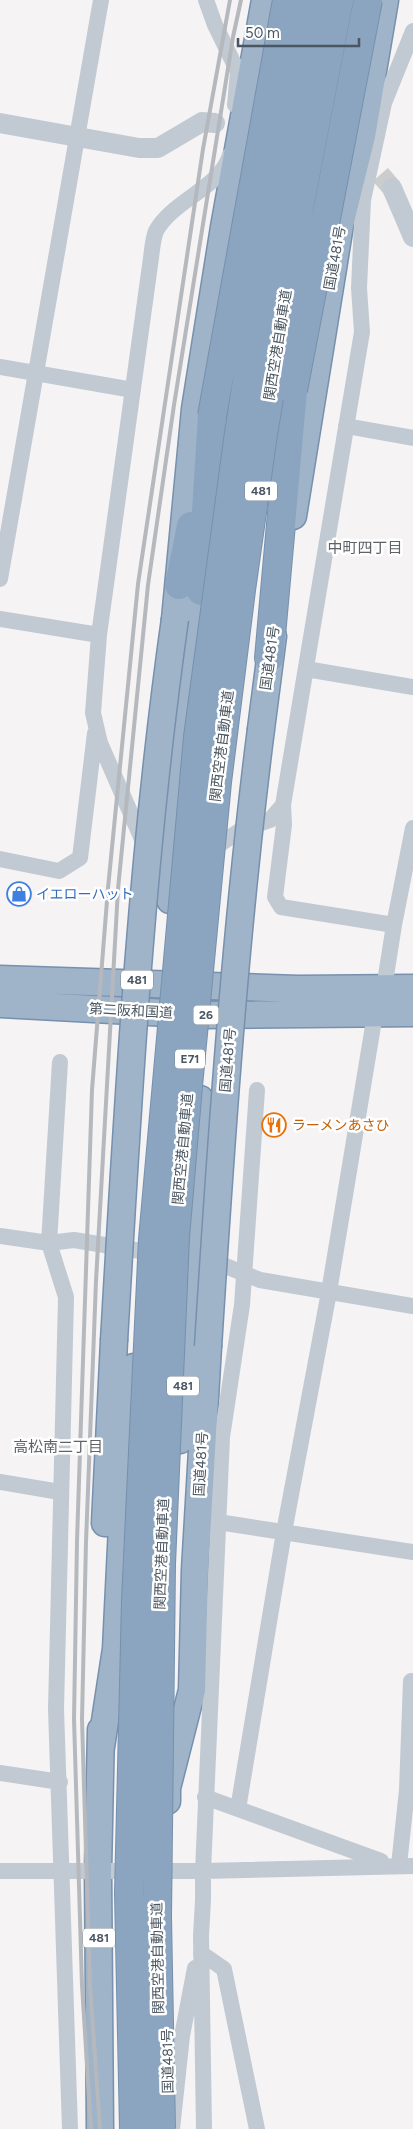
<svg xmlns="http://www.w3.org/2000/svg" width="413" height="2129" font-family="Figtree,'Noto Sans JP',sans-serif">
	<style>
		.lines { fill: none; stroke-linecap: round; stroke-linejoin: round }
		.tertiary-tunnel { stroke: #caccce; stroke-width: 20; stroke-dasharray: 20 10; stroke-linecap: butt }
		.trunk-casing { stroke: #7690ad; stroke-width: 29 }
		.motorway-casing { stroke: #7690ad; stroke-width: 30 }
		.minor { stroke: #c1cad2; stroke-width: 16 }
		.tertiary { stroke: #c1cad2; stroke-width: 20 }
		.trunk { stroke: #9fb4c9; stroke-width: 26 }
		.motorway { stroke: #8ba5c1; stroke-width: 28 }
		.rail { stroke: #b5b8bd; stroke-width: 4 }
		.trunk-bridge-casing { stroke: #7690ad; stroke-width: 29; stroke-linecap: butt }
		.motorway-bridge-casing { stroke: #7690ad; stroke-width: 30; stroke-linecap: butt }
		.trunk-bridge { stroke: #9fb4c9; stroke-width: 26 }
		.motorway-bridge { stroke: #8ba5c1; stroke-width: 28 }
		.labels { text-anchor: middle; dominant-baseline: central; stroke-width: 5; stroke-linejoin: round; paint-order: stroke }
		.shield { fill: #fff; stroke: #808990; stroke-width: 1 }
		.shield-label { font-size: 12px; font-weight: bold; fill: #4a5661 }
		.street-label { font-size: 14px; fill: #4a5661; stroke: #fff }
		.shop-label { font-size: 14px; fill: #366cbe; stroke: #fff; text-anchor: start }
		.food-label { font-size: 14px; fill: #c56008; stroke: #fff; text-anchor: start }
		.neighbourhood-label { font-size: 15px; fill: #5f6368; stroke: #fff }
	</style>
	<rect width="100%" height="100%" fill="#f5f3f3"/>
	<g class="lines">
		<!-- tertiary-tunnel -->
		<path class="tertiary-tunnel" d="M357,156L378,172L392,188"/>
		<!-- trunk casing -->
		<g class="trunk-casing">
			<path id="trunk" d="M219,465L237,361
				M293,516L340,225L362,136L385,0
				M175,619L195,409L224,227L265,0
				M261,729L273,636
				M170,900L185,701L204,568
				M0,979L298,989L413,988
				M0,1004L205,1015L413,1013
				M180,1440L200,1099
				M105,1523L114,1341
				M101,1747L116,1649L123,1506L134,1367
				M167,1801V1788L192,1690L195,1570L208,1347
				M100,2129L98,1870L101,1730"/>
		</g>
		<!-- motorway casing -->
		<g class="motorway-casing">
			<path id="motorway" d="M179,585L191,526
				M201,591L212,416
				M269,658L293,390"/>
		</g>
		<!-- minor -->
		<path class="minor" d="M206,0L215,25L238,72L235,105
			M0,367L133,390
			M346,426L413,438
			M0,579L101,0
			M0,619L99,635
			M306,669L413,687
			M283,805L284,825L275,897L281,907L394,925
			M220,844L241,830L270,820L283,805L362,332L359,288L363,200L384,103L413,31
			M145,846L100,743L93,713L99,635L151,258C152,250 153,238 156,231C173,200 220,188 230,155
			M0,859L59,871L80,858L95,733
			M384,988L394,925L413,828
			M60,1062L49,1243L66,1297L56,1709L70,2129
			M0,1236L49,1243L74,1240L159,1254
			M206,1262L223,1265L260,1280L413,1306
			M0,1482L60,1492
			M218,1522L413,1552
			M0,1773L60,1782
			M205,1797L381,1861
			M238,1809L284,1532L329,1292L375,1014
			M399,1865L407,1790L411,1681
			M0,1871H203L413,1866
			M201,1953L224,1969L257,2129
			M172,2129L182,2036L195,1968
			M204,2129L201,1936L203,1900V1871L222,1437L242,1305L257,1090"/>
		<!-- tertiary -->
		<path class="tertiary" d="M0,123L139,148H158L202,122L215,123
			M392,188L413,237"/>
		<!-- trunk -->
		<use href="#trunk" class="trunk"/>
		<!-- motorway -->
		<use href="#motorway" class="motorway"/>
		<!-- rail -->
		<path class="rail" d="M91,2129L82,1985L74,1719L77,1541L92,1090L108,888L138,584L203,149L230,0
			M100,2129L90,1985L82,1719L86,1542L96,1281L118,889L148,585L174,405L233,37L241,0"/>
		<!-- trunk-bridge casing -->
		<g class="trunk-bridge-casing">
			<path id="trunk-bridge" d="M114,1341C128,1100 141,859 175,619
				M208,1347C221,1140 235,934 261,729"/>
		</g>
		<!-- motorway-bridge casing -->
		<g class="motorway-bridge-casing">
			<path id="motorway-bridge" d="M293,390L368,0
				M212,416L287,0
				M134,2129L129,1893L136,1601L153,1239L198,737L239,433L266,257L314,0
				M161,2129L157,1917L161,1564L175,1237L188,1086L217,782L241,590L262,441L300,203L339,0"/>
		</g>
		<!-- trunk-bridge -->
		<use href="#trunk-bridge" class="trunk-bridge"/>
		<!-- motorway-bridge -->
		<use href="#motorway-bridge" class="motorway-bridge"/>
	</g>
	<!-- icons -->
	<defs>
		<g id="shop-ring" transform="scale(1.25)"><circle r="9.5" fill="#fff" stroke="#3f7fe0" stroke-width="1.5"/><path d="M-5-2.5h2.3a2.7 3.5 0 0 1 5.4 0H5L5.5 6h-11ZM-1.5-2.5h3a1.5 2.3 0 0 0-3 0Z" fill="#3f7fe0"/></g>
		<g id="restaurant-ring" transform="scale(1.25)"><circle r="9.5" fill="#fff" stroke="#e8710a" stroke-width="1.5"/><path d="M-5-6h1v4h1v-4h1v4h1v-4h1v5L-1.5 .5V6h-2V.5L-5-1ZM5-6V6H3V1.5H1.5Q1.5-4 5-6Z" fill="#e8710a"/></g>
	</defs>
	<g fill-rule="evenodd">
		<use href="#shop-ring" x="19" y="894"/>
		<use href="#restaurant-ring" x="274" y="1125"/>
	</g>
	<g class="labels">
		<!-- shield labels -->
		<g class="shield">
			<rect x="245" y="481.5" width="32" height="19" rx="4"/>
			<rect x="121" y="970.5" width="32" height="19" rx="4"/>
			<rect x="193.5" y="1005.5" width="25" height="19" rx="4"/>
			<rect x="175" y="1049.5" width="30" height="19" rx="4"/>
			<rect x="167" y="1376.5" width="32" height="19" rx="4"/>
			<rect x="83" y="1928.5" width="32" height="19" rx="4"/>
		</g>
		<g class="shield-label">
			<text x="261" y="491">481</text>
			<text x="137" y="980">481</text>
			<text x="206" y="1015">26</text>
			<text x="190" y="1059">E71</text>
			<text x="183" y="1386">481</text>
			<text x="99" y="1938">481</text>
		</g>
		<!-- street labels -->
		<g class="street-label">
			<text transform="translate(335 258) rotate(-80)">国道481号</text>
			<text transform="translate(278 345) rotate(-81)">関西空港自動車道</text>
			<text transform="translate(270 658) rotate(-82)">国道481号</text>
			<text transform="translate(222 746) rotate(-83)">関西空港自動車道</text>
			<text transform="translate(131 1011) rotate(3)">第二阪和国道</text>
			<text transform="translate(228 1060) rotate(-85)">国道481号</text>
			<text transform="translate(183 1149) rotate(-85)">関西空港自動車道</text>
			<text transform="translate(201 1464) rotate(-87)">国道481号</text>
			<text transform="translate(162 1554) rotate(-88)">関西空港自動車道</text>
			<text transform="translate(158 1958) rotate(-91)">関西空港自動車道</text>
			<text transform="translate(168 2061) rotate(-91)">国道481号</text>
		</g>
		<!-- shop labels -->
		<g class="shop-label">
			<text x="36" y="894">イエローハット</text>
		</g>
		<!-- food labels -->
		<g class="food-label">
			<text x="292" y="1125">ラーメンあさひ</text>
		</g>
		<!-- neighbourhood labels -->
		<g class="neighbourhood-label">
			<text x="365" y="548">中町四丁目</text>
			<text x="58" y="1447">高松南二丁目</text>
		</g>
	</g>
	<!-- scale -->
	<path d="M238 38v8h121v-8" fill="none" stroke="#4a5661" stroke-width="2.5"/>
	<text x="245" y="38" font-size="15" fill="#4a5661" stroke="#ffffff" stroke-width="4" paint-order="stroke">50 m</text>
</svg>
